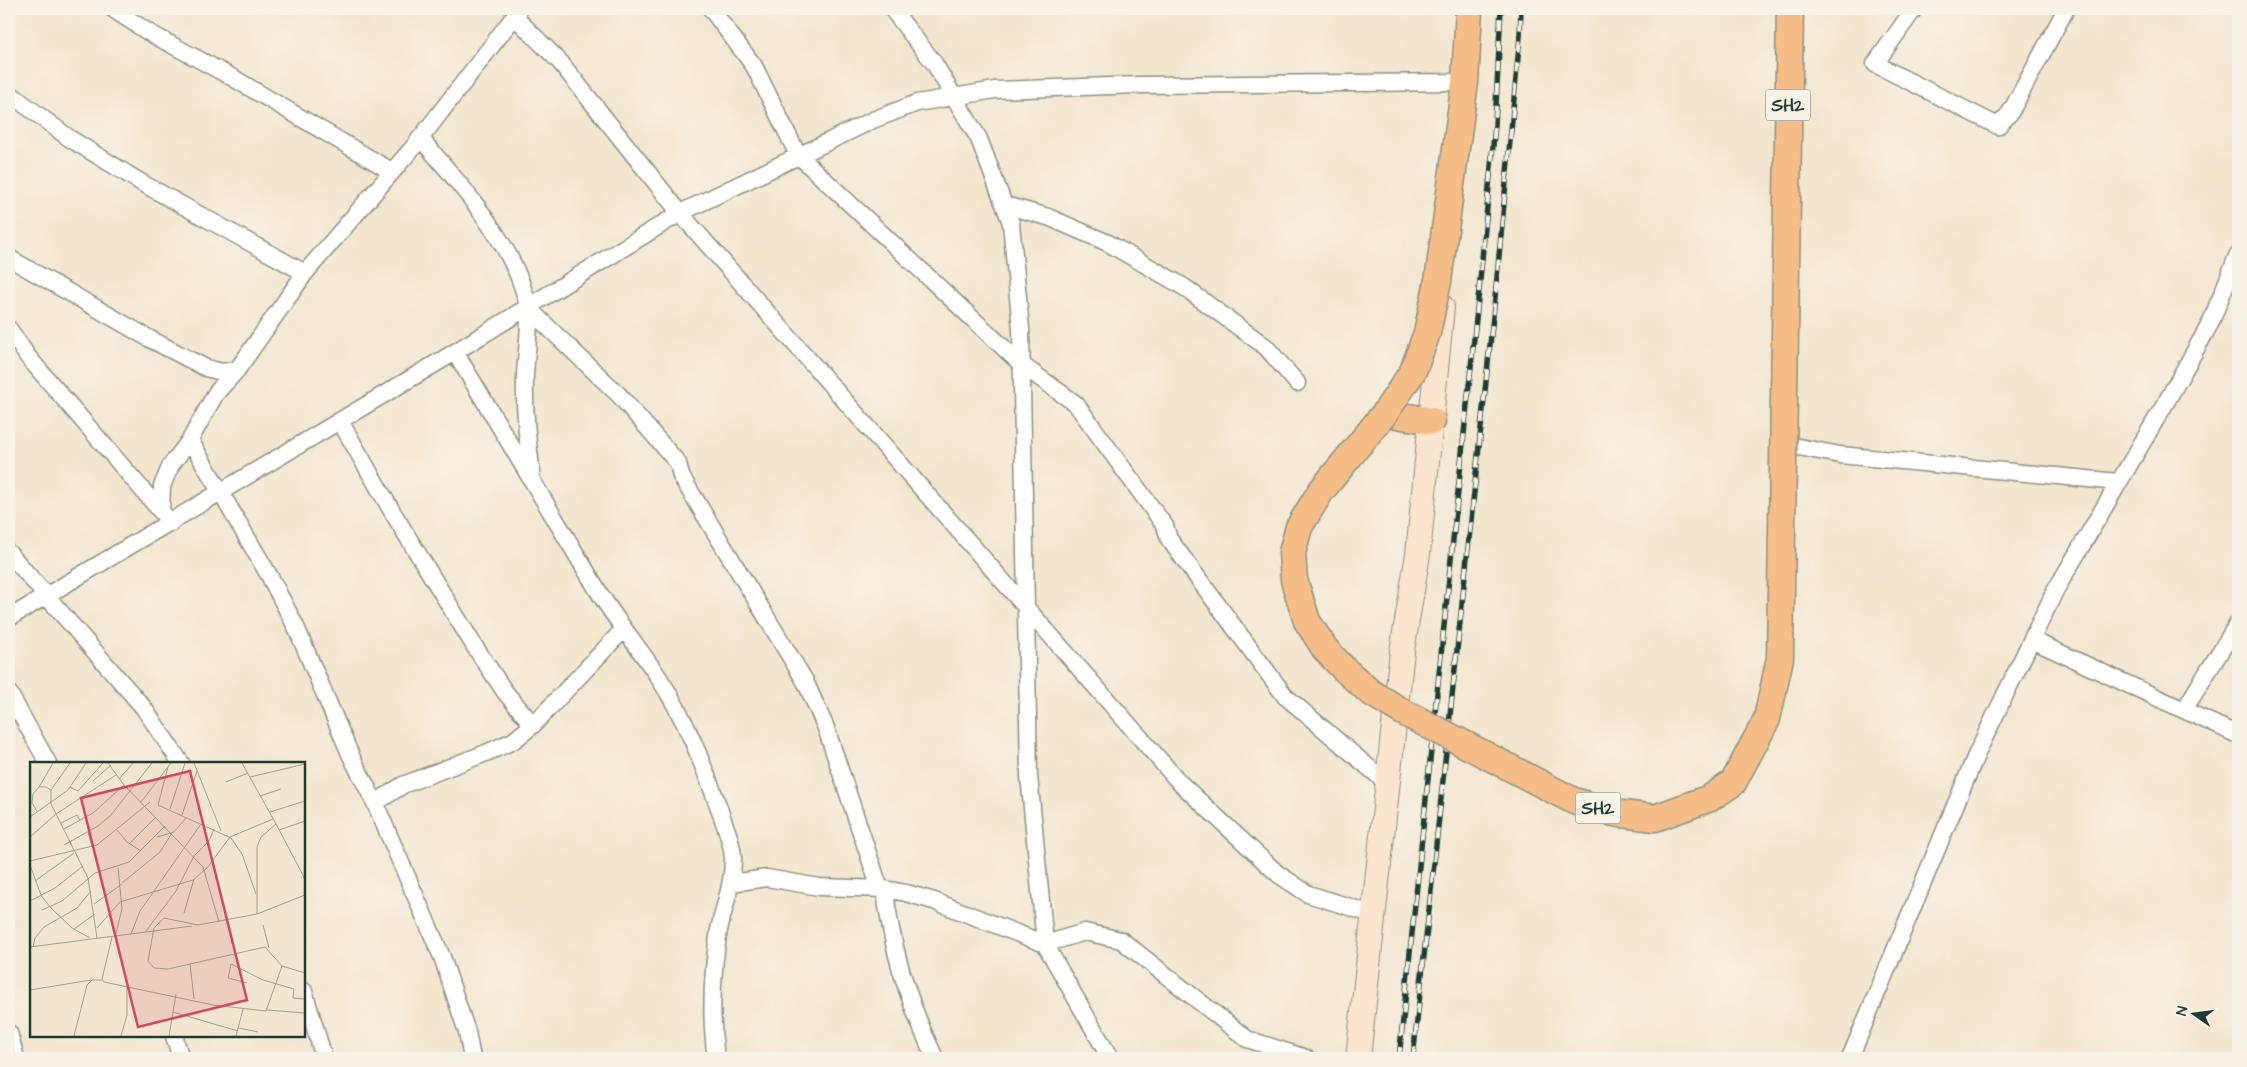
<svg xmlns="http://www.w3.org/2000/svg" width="2247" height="1067" font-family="'Architects Daughter',sans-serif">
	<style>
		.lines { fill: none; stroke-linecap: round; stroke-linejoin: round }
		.minor-casing { stroke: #899281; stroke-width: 19 }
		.secondary-casing { stroke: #899281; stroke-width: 26 }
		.primary-casing { stroke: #899281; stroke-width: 29 }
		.minor { stroke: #fff; stroke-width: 16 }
		.secondary { stroke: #fce5cf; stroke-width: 24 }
		.primary { stroke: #f7bd88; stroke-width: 26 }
		.rail-casing { stroke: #1f3d34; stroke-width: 5.5 }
		.rail { stroke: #f7f3e8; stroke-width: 4; stroke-dasharray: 11; stroke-linecap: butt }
		.primary-bridge-casing { stroke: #899281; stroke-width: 29; stroke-linecap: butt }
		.primary-bridge { stroke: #f7bd88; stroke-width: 26 }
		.labels { text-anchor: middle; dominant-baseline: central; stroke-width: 5; stroke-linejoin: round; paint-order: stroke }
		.shield { fill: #f7f3e8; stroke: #60746a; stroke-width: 1 }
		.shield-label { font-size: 18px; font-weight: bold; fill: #1f3d34 }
		.inset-road { fill: none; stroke: #9ea290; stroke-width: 1 }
		.view { fill: #d1495b; fill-opacity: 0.15; stroke: #d1495b; stroke-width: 2.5 }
		.inset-edge { fill: none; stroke: #1f3d34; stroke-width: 2.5 }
	</style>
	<rect width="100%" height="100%" fill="#f7f3e8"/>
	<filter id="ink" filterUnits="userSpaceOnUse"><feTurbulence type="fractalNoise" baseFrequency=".02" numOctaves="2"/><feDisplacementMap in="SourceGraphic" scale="10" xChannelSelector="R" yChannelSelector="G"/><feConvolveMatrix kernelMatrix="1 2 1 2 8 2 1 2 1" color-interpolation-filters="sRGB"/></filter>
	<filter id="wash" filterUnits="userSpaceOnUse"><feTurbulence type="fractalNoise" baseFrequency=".0096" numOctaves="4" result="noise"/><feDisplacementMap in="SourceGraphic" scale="20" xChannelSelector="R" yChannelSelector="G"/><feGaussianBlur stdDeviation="1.12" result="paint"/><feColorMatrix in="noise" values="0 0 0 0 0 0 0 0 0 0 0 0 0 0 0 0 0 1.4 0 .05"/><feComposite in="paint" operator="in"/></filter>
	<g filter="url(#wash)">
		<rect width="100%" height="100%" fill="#f3e6ce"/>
	</g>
	<g filter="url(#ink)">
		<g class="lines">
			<!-- minor casing -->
			<g class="minor-casing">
				<path id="minor" d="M113,9L148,32L235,79L391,171
					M711,9L754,66L798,155L1022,365L1076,404L1165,526L1169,539L1285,696L1388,784
					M892,9L934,63L979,139L1011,223L1021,329L1029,776L1045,944L1110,1058
					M1914,9L1875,64L1998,126L2010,113L2066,9
					M514,16L560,62L680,213L1180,783L1278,874L1308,894L1372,914
					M9,93L69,138L142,183L305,273
					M420,138C459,182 517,248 528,307C531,325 526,355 525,375C524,408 527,441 532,473
					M1005,205L1048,217L1108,243L1184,287L1266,347L1297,383
					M9,258L150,339L206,368L222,372L237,370L305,273L416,144L520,9
					M528,308L619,395L678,463L681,476L805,681L826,728L880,889
					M9,329L28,357L171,523
					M455,352L600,594C618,623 640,649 659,678C685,717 703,764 719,808C724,824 733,843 733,859C733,884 724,906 719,930C712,972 710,1016 716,1058
					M340,421L393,513L475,647L505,692L533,725
					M190,440L270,577L296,627L351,756L375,803L442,957L467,1032L472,1058
					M1783,444L1840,455L2118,482
					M161,511L162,486L171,465L190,440L216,393L237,370
					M9,553L143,707L181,763
					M9,618L455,352L680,213L873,120L917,103L995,90L1140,85L1465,82
					M2032,640L2238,735
					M9,693L48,763
					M2184,710L2238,623
					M375,803L403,785L486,753L513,741L533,725L623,630
					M731,883L767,878L819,887L885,889L906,893L934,901L1045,944L1085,932L1121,940L1247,1039L1306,1058
					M885,889C891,947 910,1006 935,1058
					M304,991L324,1058
					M9,1033L16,1058
					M174,1036L181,1058
					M1850,1058L1977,753L2055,591L2165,404L2210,324L2238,254"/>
			</g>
			<!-- secondary casing -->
			<g class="secondary-casing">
				<path id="secondary" d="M1358,1058L1402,651L1418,554L1442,307"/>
			</g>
			<!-- primary casing -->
			<g class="primary-casing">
				<path id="primary" d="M1787,202L1790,9
					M1438,281L1465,82L1469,9
					M1385,413L1432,421"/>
			</g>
			<!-- minor -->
			<use href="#minor" class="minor"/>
			<!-- secondary -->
			<use href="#secondary" class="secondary"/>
			<!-- primary -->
			<use href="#primary" class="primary"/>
			<!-- rail casing -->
			<g class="rail-casing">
				<path id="rail" d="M1399,1058L1479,290L1495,125L1501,9
					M1413,1058L1495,298L1520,36L1521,9"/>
			</g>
			<!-- rail -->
			<use href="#rail" class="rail"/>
			<!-- primary-bridge casing -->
			<g class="primary-bridge-casing">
				<path id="primary-bridge" d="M1438,281L1427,333L1413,371L1385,413L1321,491L1299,527L1292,553L1294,580L1307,621L1325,649L1344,669L1370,692L1401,711L1574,801L1614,813L1655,818L1710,798L1733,783L1767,719L1780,658L1787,202"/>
			</g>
			<!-- primary-bridge -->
			<use href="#primary-bridge" class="primary-bridge"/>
		</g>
	</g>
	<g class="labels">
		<!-- shield labels -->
		<g class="shield">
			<rect x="1765.5" y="89.5" width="45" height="31" rx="4"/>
			<rect x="1575.5" y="792.5" width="45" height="31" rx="4"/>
		</g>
		<g class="shield-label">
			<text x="1788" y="105">SH2</text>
			<text x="1598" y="808">SH2</text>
		</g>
	</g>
	<!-- overview -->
	<g transform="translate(30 762)">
		<rect width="275" height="275" fill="#f3e6ce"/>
		<path class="inset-road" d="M78,1L94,23L173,105L189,160M164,1L191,69M212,1L246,62L231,75L227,85V152L168,163L134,156L124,166L118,199L124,206L138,207L235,185L252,204L275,211M138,5L128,43L201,76L212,92L226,132M220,15L275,2M89,17L103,1M63,19L81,3M196,20L218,11M9,25L23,1M40,25L48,29L73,1M21,28L40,1M230,34L251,27M111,40L141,1M140,47L155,1M7,49L2,41L3,32L9,25H16L21,28V42L58,116L67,176M240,50L275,39M152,53L167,9M0,55L38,28L56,1M31,61L47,53L50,58M246,62L275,117M34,67L63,51L94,23M87,68L97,80L111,89M249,68L275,59M58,70L62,85M0,75L26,52L86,13M127,75L144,70L156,56M99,82L126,55M34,83L68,64L81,53L122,1M0,99L67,83L120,40M0,103L11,133L20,145L42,166L60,176M5,119L44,91M92,121L130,90L142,71M0,139L25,126L53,104M64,142L92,122M12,148L32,139L65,111L99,100L135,64M154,151L164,117M227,152L275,133M233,163L239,186M67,166L90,140L163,118L177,106L200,75L243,57M44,167L65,152M116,169L146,129L164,94L179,79L184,67M101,172L110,149L171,62M82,175L72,217L74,220L183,243L236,249L252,204M85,175L92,147L88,106M0,185L162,164M3,185L5,176L14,165L47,146L61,129M160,202L164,237M217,221L198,216L201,202L233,218L264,227L263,236L275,237M0,228L61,218M237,248L275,251M143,250L208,269M209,266L228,270M44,274L57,223L62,218H72M91,274L97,253V224M139,274L146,232M206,274L213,247"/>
		<path class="view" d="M160,9L217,238L108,265L51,36Z"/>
		<rect width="275" height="275" class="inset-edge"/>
	</g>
	<!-- margin -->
	<rect width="2247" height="1067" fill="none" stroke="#f7f3e8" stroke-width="30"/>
	<!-- north arrow -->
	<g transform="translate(2194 1014) rotate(284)" stroke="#f7f3e8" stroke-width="4" paint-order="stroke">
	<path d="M0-4L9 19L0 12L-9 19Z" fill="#1f3d34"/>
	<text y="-8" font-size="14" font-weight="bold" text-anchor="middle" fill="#1f3d34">N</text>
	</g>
</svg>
